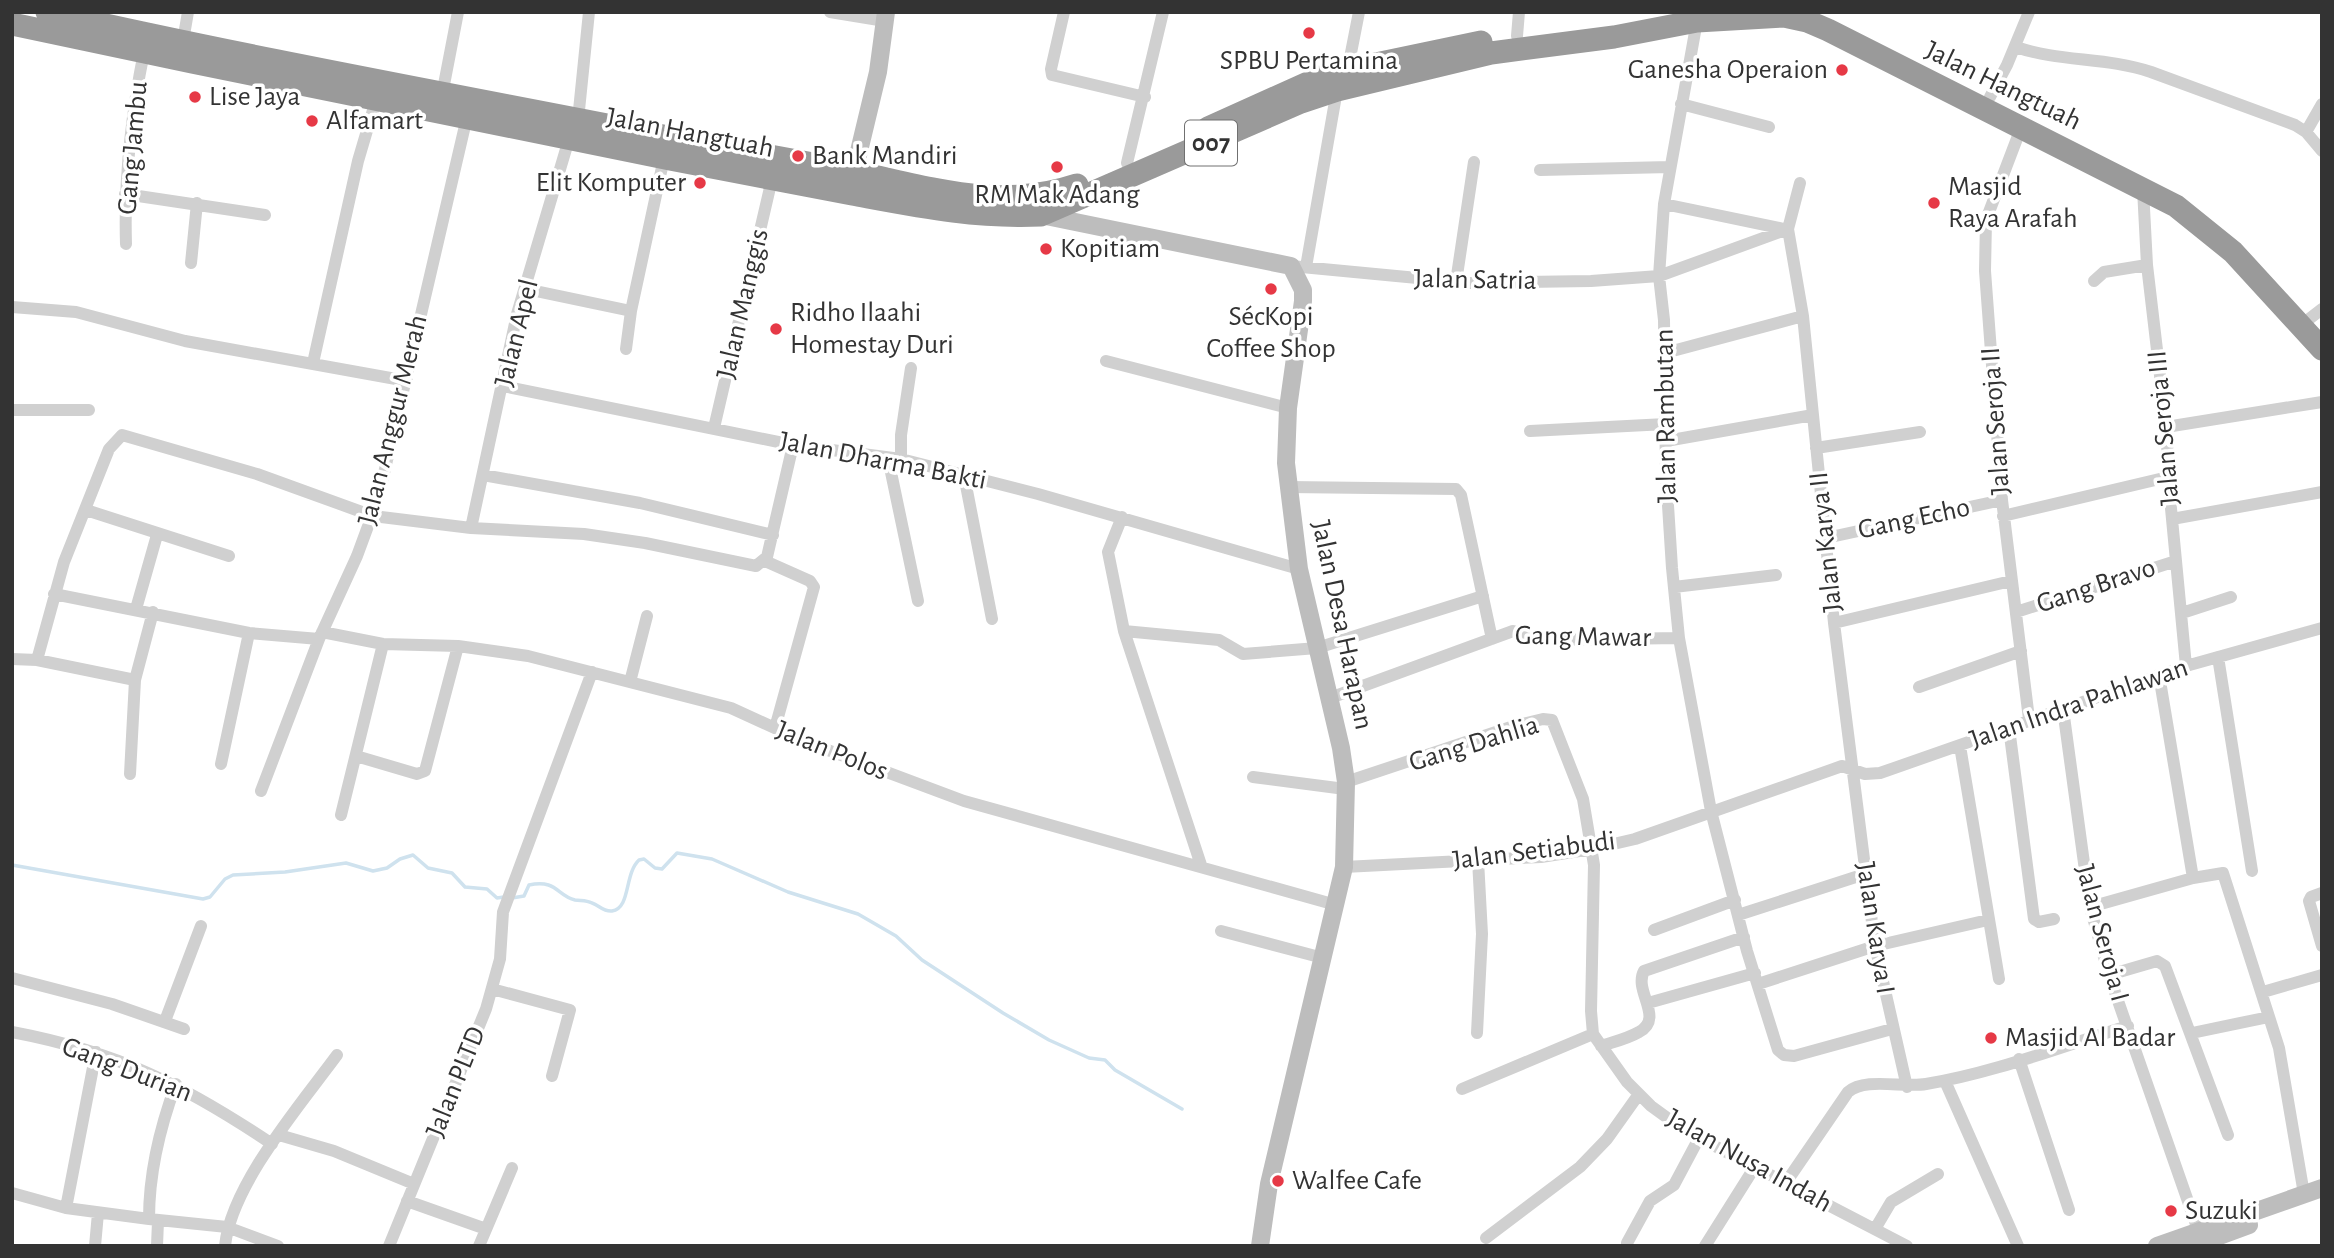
<svg xmlns="http://www.w3.org/2000/svg" width="2334" height="1258" font-family="'Alegreya Sans',sans-serif">
	<style>
		.lines { fill: none; stroke-linecap: round; stroke-linejoin: round }
		.stream { stroke: #cfe2ee; stroke-width: 3.5 }
		.street { stroke: #d0d0d0; stroke-width: 12 }
		.secondary { stroke: #bdbdbd; stroke-width: 18 }
		.highway { stroke: #9a9a9a; stroke-width: 23 }
		.poi-dot { fill: #e63946; stroke: #fff; stroke-width: 2.5 }
		.labels { text-anchor: middle; dominant-baseline: central; stroke-width: 7; stroke-linejoin: round; paint-order: stroke }
		.shield { fill: #fff; stroke: #707070; stroke-width: 2 }
		.shield-label { font-size: 26px; font-weight: bold; fill: #333 }
		.poi-label { font-size: 28px; fill: #333; stroke: #fff; text-anchor: start }
		.street-label { font-size: 28px; fill: #333; stroke: #fff }
	</style>
	<rect width="100%" height="100%" fill="#fff"/>
	<g class="lines">
		<!-- stream -->
		<path class="stream" d="M12,865L203,899L210,897L225,879L233,875L285,872L346,863L373,871L387,868L400,859L413,855L428,868L452,873L465,887L487,889L497,898L504,897
			M512,898L524,896L529,885C557,879 557,896 575,900C581,901 586,900 592,903C599,905 603,912 612,911C631,908 624,874 639,860L644,859L655,868L662,869L677,853L712,859L788,892L858,914L896,936L922,960L1003,1013L1049,1040L1089,1058L1105,1060L1115,1070L1182,1109"/>
		<!-- street -->
		<path class="street" d="M830,12L885,21
			M1064,12L1051,69L1052,75L1145,97
			M1697,21L1664,204L1659,276L1664,320L1666,474L1672,568L1679,638L1711,811L1747,951L1778,1050L1784,1055L1794,1056L1892,1029
			M1517,36L1519,12
			M183,41L188,12
			M2016,47C2059,62 2107,57 2151,72L2295,125L2306,132L2322,151
			M1348,68L1359,12
			M442,95L458,12
			M1990,97L2007,65L2029,12
			M1681,104L1769,127
			M578,120L589,12
			M2021,128L1986,220L1985,271L2002,500L2029,719
			M2306,132L2322,104
			M1127,163L1163,12
			M1540,170L1670,167
			M1800,183L1788,229L1803,316L1834,623L1875,946L1907,1087
			M2143,189L2147,265L2167,435L2168,477L2186,666
			M125,194L265,215
			M1664,204L1784,229
			M126,244C124,179 131,116 144,52
			M191,263L197,203
			M1291,266L1470,283L1591,281L1659,276L1788,229
			M1306,267L1337,90
			M2094,281L2104,272L2147,265
			M1456,282L1474,162
			M526,289L631,311L664,158
			M12,307L76,312L185,341L407,381
			M2300,326L2322,309
			M626,349L631,311
			M1665,353L1803,316
			M1106,361L1288,408
			M313,363L358,161L376,100
			M503,386L793,445L901,459L1038,494L1299,569
			M12,410H89
			M2166,427L2322,402
			M714,428L772,179
			M1530,431L1666,424
			M1666,441L1813,415
			M1816,448L1920,432
			M888,458L918,601
			M901,459V435L911,368
			M483,475L640,503L773,535
			M964,475L992,619
			M1288,487L1456,489L1461,495L1492,639
			M86,510L229,556
			M2003,516L2168,477
			M1122,517L1108,552L1124,631L1201,865
			M2172,519L2322,492
			M471,528L517,314L569,139
			M1826,538L2002,500
			M765,561L810,581L814,587L775,728
			M1674,587L1776,575
			M54,594L249,633L319,639
			M136,609L157,535
			M2016,612L2176,561
			M2182,613L2231,597
			M1834,623L2011,581
			M1124,631L1219,640L1243,654L1317,648L1483,596
			M322,632L383,644L458,646L528,656L731,708L801,740L964,801L1336,905
			M2218,657L2252,871
			M12,659L37,660L135,680L153,612
			M37,660L64,562L109,449L122,435L257,474L373,516L471,528L584,534L645,543L756,566L767,557L793,445
			M2159,675L2193,878
			M630,682L647,616
			M1919,687L2021,651
			M1330,698L1513,631L1544,640L1679,638
			M2063,709L2090,907L2109,975L2198,1230
			M2009,728L2034,919L2039,922L2054,919
			M1960,746L1999,979
			M356,756L417,774L425,771L458,646
			M221,764L249,633
			M130,774L135,680
			M1253,777L1345,789
			M1346,782L1514,726L1543,719L1552,720L1583,799L1594,865L1591,1011L1593,1034L1627,1082L1651,1106L1684,1130L1907,1246
			M261,791L319,639L357,556L378,499L467,117
			M341,815L383,644
			M1344,867L1541,857L1592,849L1635,839L1842,766L1865,774L1880,773L2186,666L2322,628
			M2322,893L2311,897L2309,901L2322,946
			M2090,907L2193,878L2223,873L2279,1048L2304,1194
			M1738,915L1865,874
			M1654,930L1735,900
			M1221,931L1323,958
			M2109,975L2157,961L2165,966L2228,1135
			M12,978L112,1004L184,1029
			M1758,984L1875,946L1988,920
			M492,989L570,1010L552,1076
			M2263,992L2322,975
			M1648,1003L1755,973
			M165,1021L201,926
			M12,1032C118,1052 184,1085 272,1144
			M1477,1033L1482,934L1478,860
			M2192,1033L2269,1017
			M1601,1046C1613,1042 1627,1039 1639,1032C1665,1018 1633,991 1644,971L1744,937
			M2019,1059L2069,1210
			M1945,1081L2018,1246
			M176,1084C160,1127 149,1173 149,1219L227,1227L278,1246
			M1462,1089L1593,1034
			M279,1135L334,1151L414,1184
			M1787,1181L1848,1092C1865,1077 1903,1088 1926,1084C1994,1073 2062,1046 2128,1026
			M12,1193L66,1208L149,1219
			M407,1201L486,1229
			M66,1208L96,1052
			M1875,1229L1891,1202L1938,1174
			M1486,1238L1580,1167L1607,1139L1639,1094
			M1627,1243L1650,1201L1674,1185L1699,1138
			M95,1246L98,1213
			M157,1246L158,1221
			M225,1246C231,1185 301,1104 337,1055
			M389,1246L486,1009L500,959L503,912L592,672
			M479,1246L512,1168
			M1705,1246L1756,1165"/>
		<!-- secondary -->
		<path class="secondary" d="M854,172L878,72L886,12
			M1041,215L1291,266L1303,290V301L1288,408L1286,463L1299,569L1341,748L1346,782L1344,867L1269,1184L1260,1246
			M2157,1246L2322,1188
			M2192,1246L2249,1225"/>
		<!-- highway -->
		<path class="highway" d="M47,12C250,58 454,95 658,135C723,148 789,159 855,172C932,188 999,211 1077,185
			M12,24C231,71 451,115 670,159C731,171 791,182 852,194C917,206 974,218 1041,215L1301,102L1337,90L1491,53L1614,37L1697,21L1784,16L1807,21L1828,30L2176,206L2233,252L2322,349
			M1208,128L1328,74L1481,42"/>
	</g>
	<!-- markers -->
	<g class="poi-dot">
		<circle cx="1309" cy="33" r="7"/>
		<circle cx="1842" cy="70" r="7"/>
		<circle cx="195" cy="97" r="7"/>
		<circle cx="312" cy="121" r="7"/>
		<circle cx="798" cy="156" r="7"/>
		<circle cx="1057" cy="167" r="7"/>
		<circle cx="700" cy="183" r="7"/>
		<circle cx="1934" cy="203" r="7"/>
		<circle cx="1046" cy="249" r="7"/>
		<circle cx="1271" cy="289" r="7"/>
		<circle cx="776" cy="329" r="7"/>
		<circle cx="1991" cy="1038" r="7"/>
		<circle cx="1278" cy="1181" r="7"/>
		<circle cx="2171" cy="1211" r="7"/>
	</g>
	<g class="labels">
		<!-- shield labels -->
		<rect class="shield" x="1185" y="120.5" width="52" height="45" rx="5"/>
		<g class="shield-label">
			<text x="1211" y="143">007</text>
		</g>
		<!-- poi labels -->
		<g class="poi-label">
			<text x="1309" y="61" text-anchor="middle">SPBU Pertamina</text>
			<text x="1828" y="70" text-anchor="end">Ganesha Operaion</text>
			<text x="209" y="97">Lise Jaya</text>
			<text x="326" y="121">Alfamart</text>
			<text x="812" y="156">Bank Mandiri</text>
			<text x="686" y="183" text-anchor="end">Elit Komputer</text>
			<text x="1948" y="187">Masjid<tspan x="1948" dy="32">Raya Arafah</tspan></text>
			<text x="1057" y="195" text-anchor="middle">RM Mak Adang</text>
			<text x="1060" y="249">Kopitiam</text>
			<text x="790" y="313">Ridho Ilaahi<tspan x="790" dy="32">Homestay Duri</tspan></text>
			<text x="1271" y="317" text-anchor="middle">SécKopi<tspan x="1271" dy="32">Coffee Shop</tspan></text>
			<text x="2005" y="1038">Masjid Al Badar</text>
			<text x="1292" y="1181">Walfee Cafe</text>
			<text x="2185" y="1211">Suzuki</text>
		</g>
		<!-- street labels -->
		<g class="street-label">
			<text transform="translate(2003 86) rotate(26)">Jalan Hangtuah</text>
			<text transform="translate(690 133) rotate(11)">Jalan Hangtuah</text>
			<text transform="translate(133 148) rotate(-85)">Gang Jambu</text>
			<text transform="translate(1475 280) rotate(1)">Jalan Satria</text>
			<text transform="translate(743 304) rotate(-77)">Jalan Manggis</text>
			<text transform="translate(517 333) rotate(-76)">Jalan Apel</text>
			<text transform="translate(1666 416) rotate(-91)">Jalan Rambutan</text>
			<text transform="translate(393 420) rotate(-76)">Jalan Anggur Merah</text>
			<text transform="translate(1996 421) rotate(-94)">Jalan Seroja II</text>
			<text transform="translate(2164 428) rotate(-95)">Jalan Seroja III</text>
			<text transform="translate(883 461) rotate(11)">Jalan Dharma Bakti</text>
			<text transform="translate(1914 519) rotate(-12)">Gang Echo</text>
			<text transform="translate(1826 542) rotate(-96)">Jalan Karya II</text>
			<text transform="translate(2096 586) rotate(-18)">Gang Bravo</text>
			<text transform="translate(1342 625) rotate(78)">Jalan Desa Harapan</text>
			<text transform="translate(1583 637) rotate(1)">Gang Mawar</text>
			<text transform="translate(2079 704) rotate(-19)">Jalan Indra Pahlawan</text>
			<text transform="translate(1474 744) rotate(-17)">Gang Dahlia</text>
			<text transform="translate(832 751) rotate(22)">Jalan Polos</text>
			<text transform="translate(1534 851) rotate(-7)">Jalan Setiabudi</text>
			<text transform="translate(1875 928) rotate(81)">Jalan Karya I</text>
			<text transform="translate(2102 933) rotate(75)">Jalan Seroja I</text>
			<text transform="translate(127 1070) rotate(21)">Gang Durian</text>
			<text transform="translate(456 1082) rotate(-68)">Jalan PLTD</text>
			<text transform="translate(1749 1161) rotate(29)">Jalan Nusa Indah</text>
		</g>
	</g>
	<!-- border -->
	<rect width="2334" height="1258" fill="none" stroke="#333333" stroke-width="28"/>
</svg>
